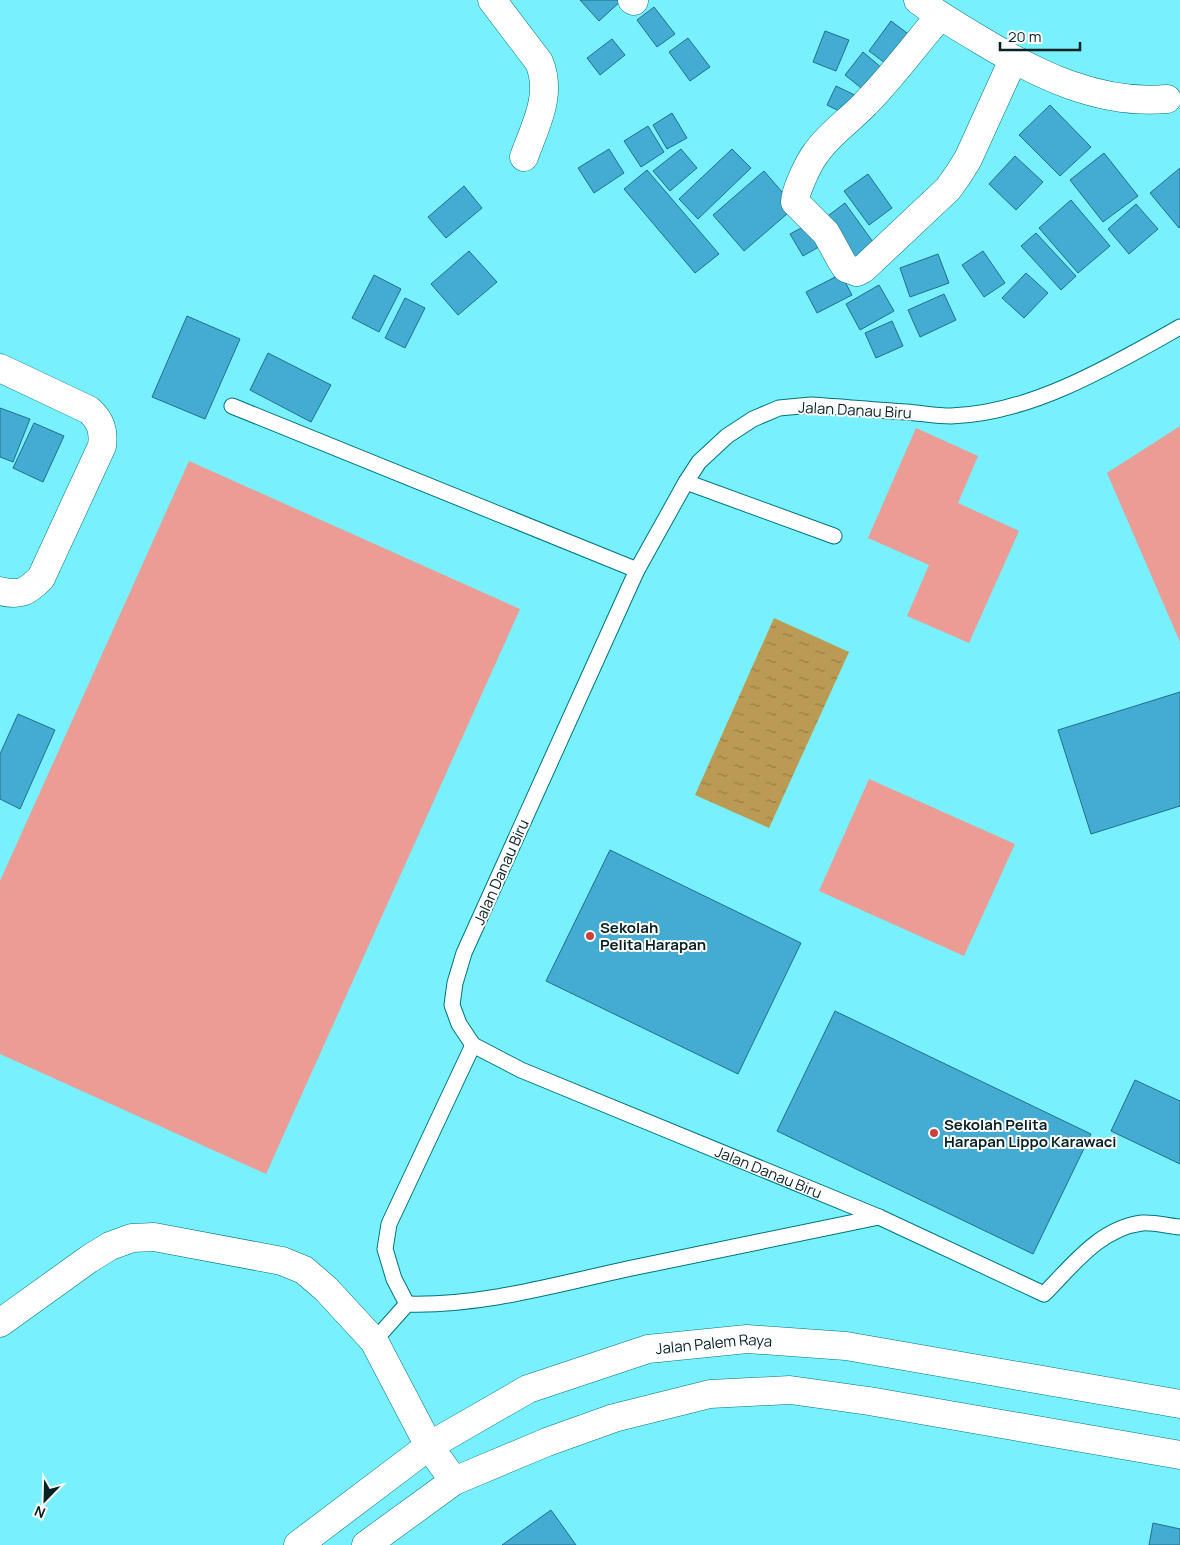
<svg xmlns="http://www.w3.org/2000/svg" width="1180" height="1545" font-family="Manrope,sans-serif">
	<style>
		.pitch { fill: #eb9c94 }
		.water { fill: url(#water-ripples) }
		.building { fill: #44acd2; stroke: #1e708c }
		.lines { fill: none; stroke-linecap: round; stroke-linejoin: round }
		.service-casing { stroke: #00747f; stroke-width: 17 }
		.minor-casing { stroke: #00747f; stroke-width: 29 }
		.tertiary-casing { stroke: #00747f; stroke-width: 29 }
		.service { stroke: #fff; stroke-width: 15 }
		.minor { stroke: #fff; stroke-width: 28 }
		.tertiary { stroke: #fff; stroke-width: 28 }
		.poi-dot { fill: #ce403c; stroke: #fcfcfc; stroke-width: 2 }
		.labels { text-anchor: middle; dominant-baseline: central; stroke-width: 4; stroke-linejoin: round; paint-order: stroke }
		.street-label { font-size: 15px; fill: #062124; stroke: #fcfcfc }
		.poi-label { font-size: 15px; font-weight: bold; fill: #062124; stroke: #fcfcfc; text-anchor: start }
	</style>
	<defs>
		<pattern id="water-ripples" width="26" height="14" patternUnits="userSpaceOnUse" patternTransform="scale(1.25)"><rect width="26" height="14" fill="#bb9b53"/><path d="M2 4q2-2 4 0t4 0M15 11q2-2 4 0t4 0" fill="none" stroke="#967e45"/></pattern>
	</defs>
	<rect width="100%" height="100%" fill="#79f0fe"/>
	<!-- pitch -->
	<path class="pitch" d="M1180,426V642L1107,473Z
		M916,428L978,456L958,503L1019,531L969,643L907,616L929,565L868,538Z
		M189,461L520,609L266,1174L0,1054V881Z
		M869,779L1015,844L964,956L819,891Z"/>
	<!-- water -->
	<path class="water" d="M774,618L849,652L769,828L695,795Z"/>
	<!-- building -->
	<path class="building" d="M580,0H622L599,21Z
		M654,7L675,34L657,47L637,20Z
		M891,21L915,39L893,69L869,51Z
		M825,31L849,40L836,71L813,62Z
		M688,38L710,67L690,81L669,52Z
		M612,39L625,55L600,75L587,58Z
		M863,52L889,74L871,96L845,75Z
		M836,86L861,98L851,117L827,105Z
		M1050,105L1091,147L1060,176L1019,135Z
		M672,113L687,138L667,149L653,125Z
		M648,126L664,152L641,167L624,141Z
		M609,149L624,173L594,193L578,168Z
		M681,149L697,168L670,191L653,171Z
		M732,149L751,168L698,219L679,199Z
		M1104,153L1138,196L1103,222L1070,180Z
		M1015,156L1043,182L1016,210L989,184Z
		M1180,168V227L1179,228L1150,193Z
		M647,170L719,254L695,273L624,189Z
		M764,171L795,207L744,251L713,215Z
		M868,174L892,208L869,225L844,191Z
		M464,186L482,208L446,238L428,217Z
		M1071,200L1110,246L1078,273L1039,228Z
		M845,203L878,249L857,264L825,218Z
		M1136,204L1158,229L1129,254L1108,229Z
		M812,222L824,244L803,256L790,234Z
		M1036,233L1076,276L1061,290L1021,246Z
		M469,251L497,282L458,315L431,284Z
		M983,251L1005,283L984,297L962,265Z
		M938,254L949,283L910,297L900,268Z
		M1026,273L1048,293L1024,318L1002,298Z
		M841,274L852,295L817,313L806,292Z
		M374,275L401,289L379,332L352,318Z
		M879,285L894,311L860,330L846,304Z
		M944,294L956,320L920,337L908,310Z
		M405,298L425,308L405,348L385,338Z
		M187,316L240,339L205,419L152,397Z
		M892,321L903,346L876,358L865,333Z
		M268,353L331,385L311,422L250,390Z
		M0,408L30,419L13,462L0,457Z
		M34,423L64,436L43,482L13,468Z
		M1180,692V806L1091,834L1058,730Z
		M18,714L55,730L20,809L0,799V754Z
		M610,850L801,943L738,1074L546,981Z
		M835,1011L1091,1134L1033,1254L777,1131Z
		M1135,1080L1180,1101V1164L1111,1131Z
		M551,1510L576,1545H502Z
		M1153,1523L1180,1529V1545H1149Z"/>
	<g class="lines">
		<!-- service casing -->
		<g class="service-casing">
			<g id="service">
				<path id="s1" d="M1180,327C1113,365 1030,414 951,416C936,416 921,413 906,412C874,410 843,407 811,405L779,408L753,419L727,436L699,462L686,482L637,570L464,953L455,983L452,1005L459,1024L473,1045L521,1070L879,1217L1044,1294C1072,1266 1100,1228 1142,1223C1154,1222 1168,1226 1180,1227"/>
				<path d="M232,406L637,570"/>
				<path d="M686,482L834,536"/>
				<path d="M407,1304L394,1279L385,1249L389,1224L473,1045"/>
				<path d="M374,1341L407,1304C482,1306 554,1285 627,1269C711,1251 795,1234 879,1217"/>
			</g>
		</g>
		<!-- minor casing -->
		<g class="minor-casing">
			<path id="minor" d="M492,0L539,62C553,95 535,126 524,157
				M632,0L634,1
				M918,0C938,15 960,28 982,41C1038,75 1100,105 1167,99
				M940,16C915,45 892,77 865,104C849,121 829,134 816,153C809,162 795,191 795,202L826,233L842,262L846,268L857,272L863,269L948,189L958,175L968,159L1013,60
				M0,368L89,410C101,421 104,431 102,446L41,578C27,592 20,596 0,591
				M0,1323L89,1259L110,1246L132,1238L154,1237L282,1261L304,1270L326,1289L374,1341L429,1446L454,1481"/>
		</g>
		<!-- tertiary casing -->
		<g class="tertiary-casing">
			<g id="tertiary">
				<path id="s2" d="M298,1545L429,1446L528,1389L648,1349L747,1339L846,1346L1180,1404"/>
				<path d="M366,1545L454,1481L547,1442L614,1418L710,1394L790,1390L869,1401L1180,1455"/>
			</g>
		</g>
		<!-- service -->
		<use href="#service" class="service"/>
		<!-- minor -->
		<use href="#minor" class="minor"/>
		<!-- tertiary -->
		<use href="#tertiary" class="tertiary"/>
	</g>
	<!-- markers -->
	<g class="poi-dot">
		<circle cx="590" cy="936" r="5"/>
		<circle cx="934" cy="1133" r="5"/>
	</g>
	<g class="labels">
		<!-- street labels -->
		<g class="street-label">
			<text transform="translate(855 410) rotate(3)">Jalan Danau Biru</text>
			<text transform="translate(501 872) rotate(-66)">Jalan Danau Biru</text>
			<text stroke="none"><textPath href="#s1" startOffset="1484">Jalan Danau Biru</textPath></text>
			<text stroke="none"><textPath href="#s2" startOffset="471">Jalan Palem Raya</textPath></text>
		</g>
		<!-- poi labels -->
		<g class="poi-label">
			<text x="600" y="927">Sekolah<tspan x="600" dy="17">Pelita Harapan</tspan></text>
			<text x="944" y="1124">Sekolah Pelita<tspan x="944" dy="17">Harapan Lippo Karawaci</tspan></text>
		</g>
	</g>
	<!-- north arrow -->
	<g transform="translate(45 1500) rotate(203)" stroke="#fcfcfc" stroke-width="4" paint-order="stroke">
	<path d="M0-4L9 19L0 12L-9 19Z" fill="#062124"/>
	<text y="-8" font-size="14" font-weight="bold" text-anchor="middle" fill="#062124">N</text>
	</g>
	<!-- scale -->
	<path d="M1000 42v8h80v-8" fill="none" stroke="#062124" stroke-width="2.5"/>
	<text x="1008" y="42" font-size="15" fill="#062124" stroke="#fcfcfc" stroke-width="4" paint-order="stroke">20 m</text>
</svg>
